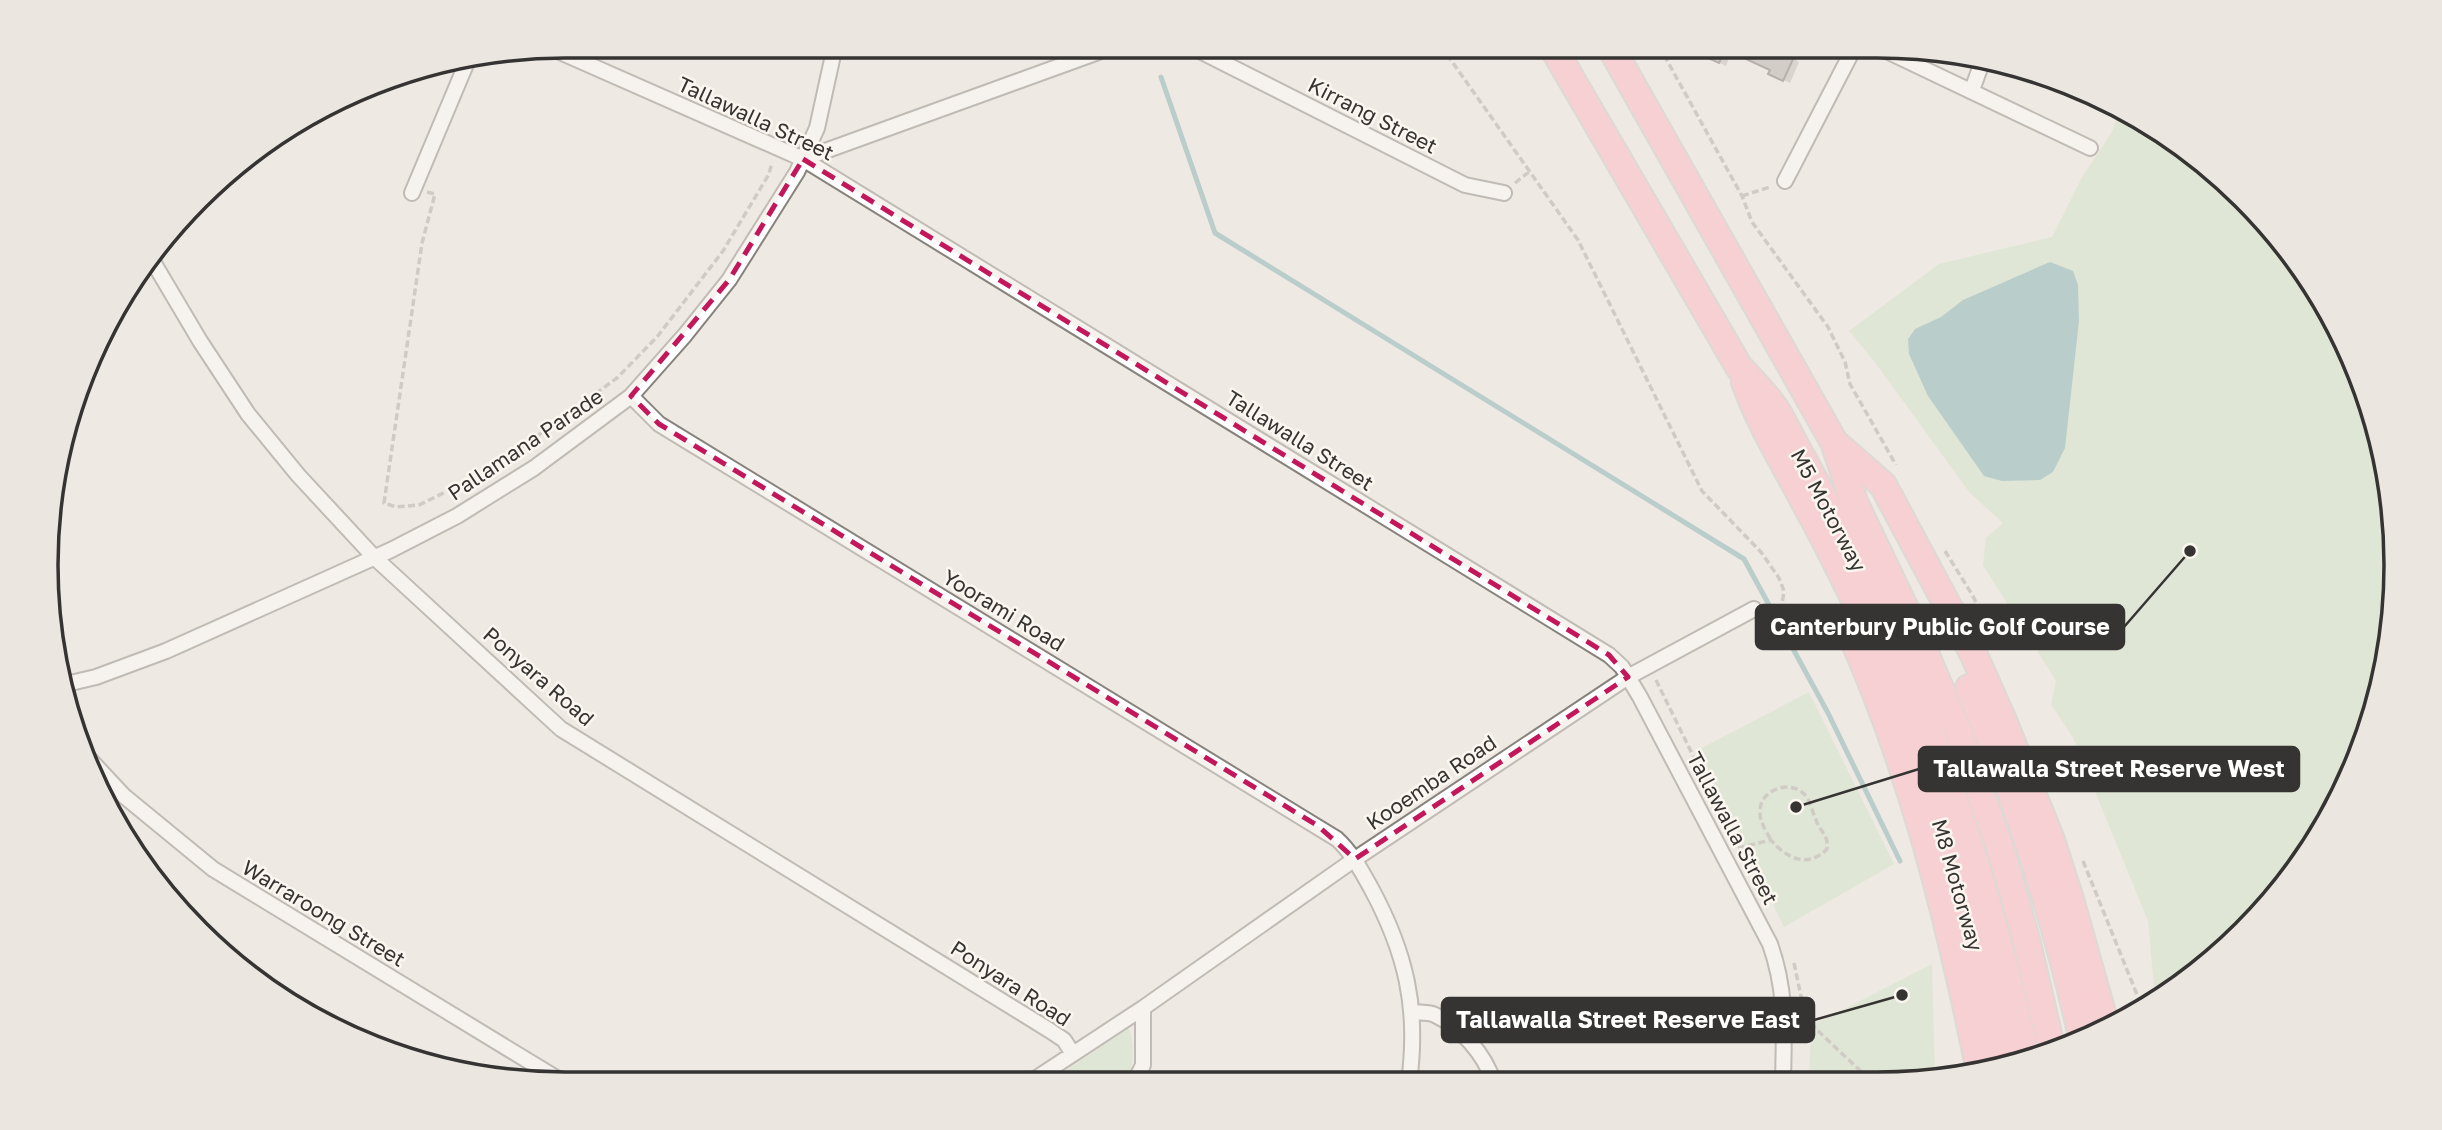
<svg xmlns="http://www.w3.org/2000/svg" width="2442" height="1130" font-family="'Golos Text',sans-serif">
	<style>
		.green { fill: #cfe2c7 }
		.water { fill: #78aaae }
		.shadow { fill: #0003 }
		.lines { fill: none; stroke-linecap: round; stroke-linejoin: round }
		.stream { stroke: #78aaae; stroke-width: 5 }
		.building { fill: #b2aaa6; stroke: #746d69; stroke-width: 2 }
		.minor-casing { stroke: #87837c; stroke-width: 18 }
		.motorway-casing { stroke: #c7c6c6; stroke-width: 30 }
		.path { stroke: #aaa6a1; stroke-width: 3.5; stroke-dasharray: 7 3.5; stroke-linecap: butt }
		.minor { stroke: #fff; stroke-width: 14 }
		.motorway { stroke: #feb1c2; stroke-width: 26 }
		.marked { fill: none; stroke: #c2185b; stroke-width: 5; stroke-dasharray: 14 9; stroke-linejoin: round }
		.labels { text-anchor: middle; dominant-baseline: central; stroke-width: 5; stroke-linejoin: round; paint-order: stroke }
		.street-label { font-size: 21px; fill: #363432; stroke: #fbf6ef }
		.rim { fill: none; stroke: #363432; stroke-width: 3.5 }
		.leader { fill: none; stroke: #363432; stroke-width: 2.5 }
		.callout-dot { fill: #363432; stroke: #fbf6ef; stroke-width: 2.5 }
		.callout { fill: #363432; stroke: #363432; stroke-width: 2.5 }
		.callout-label { font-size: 23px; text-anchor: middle; font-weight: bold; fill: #fff }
	</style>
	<rect width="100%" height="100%" fill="#eee9e2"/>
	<!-- green -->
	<path class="green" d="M2120,109L2165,133L2244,197L2309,276L2357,366L2386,463L2396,565L2387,666L2357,763L2289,881L2194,977L2155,999L2148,921L2073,738L2051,704L2056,681L1983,565L1986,538L2003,523L1970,493L1874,361L1849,331L1939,264L2052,237L2081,179L2112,132Z
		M1809,692L1894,864L1784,927L1698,750Z
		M1932,964L1935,1080H1809L1811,1026Z
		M1129,1028C1135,1048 1134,1063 1127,1083H1047Z"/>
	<!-- water -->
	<path class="water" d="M2050,262L2073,271L2078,285L2079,321L2065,448L2053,472L2040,480L2002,481L1984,476L1928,396L1909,354L1908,339L1915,329L1941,317L1963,300Z"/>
	<!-- shadow -->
	<path class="shadow" d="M1694,46H1729L1733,48L1726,66L1692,49Z
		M1754,46H1773L1799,62L1790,83L1776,77L1772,70L1748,59Z"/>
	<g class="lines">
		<!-- stream -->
		<path class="stream" d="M1161,77L1215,233L1744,559L1828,713L1900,861"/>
	</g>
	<!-- building -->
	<path class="building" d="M1692,46H1727L1719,63L1690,50Z
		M1752,46H1777L1781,47L1779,50L1794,57L1783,81L1768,74L1770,70L1746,59Z"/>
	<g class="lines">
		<!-- minor casing -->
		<g class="minor-casing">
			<path id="minor" d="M1190,46L1465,185L1504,193
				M1876,46L2090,148
				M551,48L803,159L1609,655L1622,667L1640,697L1770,944C1787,992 1784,1030 1783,1081
				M1972,90L1984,57
				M803,159L1115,46
				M1785,181L1855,46
				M412,193L467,62
				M152,260L200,341L248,414L298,475L374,557L561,729L1049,1030L1064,1040L1073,1054
				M631,396L659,424L1337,839C1352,853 1361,870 1371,888C1406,953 1419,1008 1409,1082
				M62,685L96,677L166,651L391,550L457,516L534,468L631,396L685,335L729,280L797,172L817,128L835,46
				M81,750L124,796L213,869L566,1084
				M1413,1012C1420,1013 1429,1012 1435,1015C1461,1027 1485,1055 1493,1081
				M1029,1083L1143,1008L1355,859L1628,677L1754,609
				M1134,1083L1143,1065V1008"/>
		</g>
		<!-- motorway casing -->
		<g class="motorway-casing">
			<path id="motorway" d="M1552,46L1739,367C1750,379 1762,391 1771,403C1781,415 1787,431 1795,445C1811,474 1827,504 1842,534C1926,699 1987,877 2026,1058
				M1610,46L1834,442L1854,502L1917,634L1960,736L1999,845L2013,892L2027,943L2052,1051
				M1745,382C1760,424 1783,461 1804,501C1828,544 1850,589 1871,634C1932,771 1973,917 2002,1065
				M1835,443L1883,485L1973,653L2004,723L2051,840L2070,899L2106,1027
				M1847,625C1912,767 1949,919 1980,1071
				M1969,688C2019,802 2056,919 2083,1041"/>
		</g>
		<!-- path -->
		<path class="path" d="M1441,46L1578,240L1702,491L1761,552L1779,578L1784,591L1781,611L1765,620
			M1659,46L1742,196L1752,222L1828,327L1845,362L1850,384L1896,465
			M1515,183L1530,171
			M427,192L435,194L422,243L384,503L396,507L419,505L492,469L617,378L657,337L723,251L769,174L772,162
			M1742,196L1770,187
			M1945,551L1973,596L1990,633
			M1656,680L1722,815
			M1738,848L1771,840C1786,858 1808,869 1827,849C1829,835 1820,832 1816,820C1812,812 1811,801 1805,795C1791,779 1761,789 1760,810C1759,821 1766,831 1771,840
			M2083,861L2142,1007
			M1794,963L1805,1015L1816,1029L1870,1080"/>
		<!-- minor -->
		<use href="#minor" class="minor"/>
		<!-- motorway -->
		<use href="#motorway" class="motorway"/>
	</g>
	<!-- marked area -->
	<path d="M0 0H2442V1130H0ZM803,159L1609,655L1628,677L1355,859L1318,826L659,424L631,396L729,280Z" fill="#eee9e2" fill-opacity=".55" fill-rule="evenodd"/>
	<path class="marked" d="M803,159L1609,655L1628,677L1355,859L1318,826L659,424L631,396L729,280Z"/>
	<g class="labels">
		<!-- street labels -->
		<g class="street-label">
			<text transform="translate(1373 115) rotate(27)">Kirrang Street</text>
			<text transform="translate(756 118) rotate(25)">Tallawalla Street</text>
			<text transform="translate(1300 440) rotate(32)">Tallawalla Street</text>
			<text transform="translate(525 444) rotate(-34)">Pallamana Parade</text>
			<text transform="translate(1829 510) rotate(62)">M5 Motorway</text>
			<text transform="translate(1004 610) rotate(31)">Yoorami Road</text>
			<text transform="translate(539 676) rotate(41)">Ponyara Road</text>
			<text transform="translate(1431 782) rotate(-34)">Kooemba Road</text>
			<text transform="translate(1733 828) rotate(62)">Tallawalla Street</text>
			<text transform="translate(1958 885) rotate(74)">M8 Motorway</text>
			<text transform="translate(324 913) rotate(31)">Warraroong Street</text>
			<text transform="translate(1011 983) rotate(33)">Ponyara Road</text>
		</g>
	</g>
	<!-- crop -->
	<path d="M0 0H2442V1130H0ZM565 58H1877A507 507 0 0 1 2384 565V565A507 507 0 0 1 1877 1072H565A507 507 0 0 1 58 565V565A507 507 0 0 1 565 58Z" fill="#ebe6e0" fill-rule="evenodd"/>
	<path class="rim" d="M565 58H1877A507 507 0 0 1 2384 565V565A507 507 0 0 1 1877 1072H565A507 507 0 0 1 58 565V565A507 507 0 0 1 565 58Z"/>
	<!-- callouts -->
	<path class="leader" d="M2190 551L2124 627M1796 807L1919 769M1902 995L1814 1020"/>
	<g class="callout-dot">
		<circle cx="2190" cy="551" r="7"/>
		<circle cx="1796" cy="807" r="7"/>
		<circle cx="1902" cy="995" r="7"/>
	</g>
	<g class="callout">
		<rect x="1756" y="605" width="368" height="44" rx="7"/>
		<rect x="1919" y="747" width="380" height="44" rx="7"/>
		<rect x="1442" y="998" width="372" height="44" rx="7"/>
	</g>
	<g class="callout-label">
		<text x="1940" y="635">Canterbury Public Golf Course</text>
		<text x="2109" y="777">Tallawalla Street Reserve West</text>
		<text x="1628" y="1028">Tallawalla Street Reserve East</text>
	</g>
</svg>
